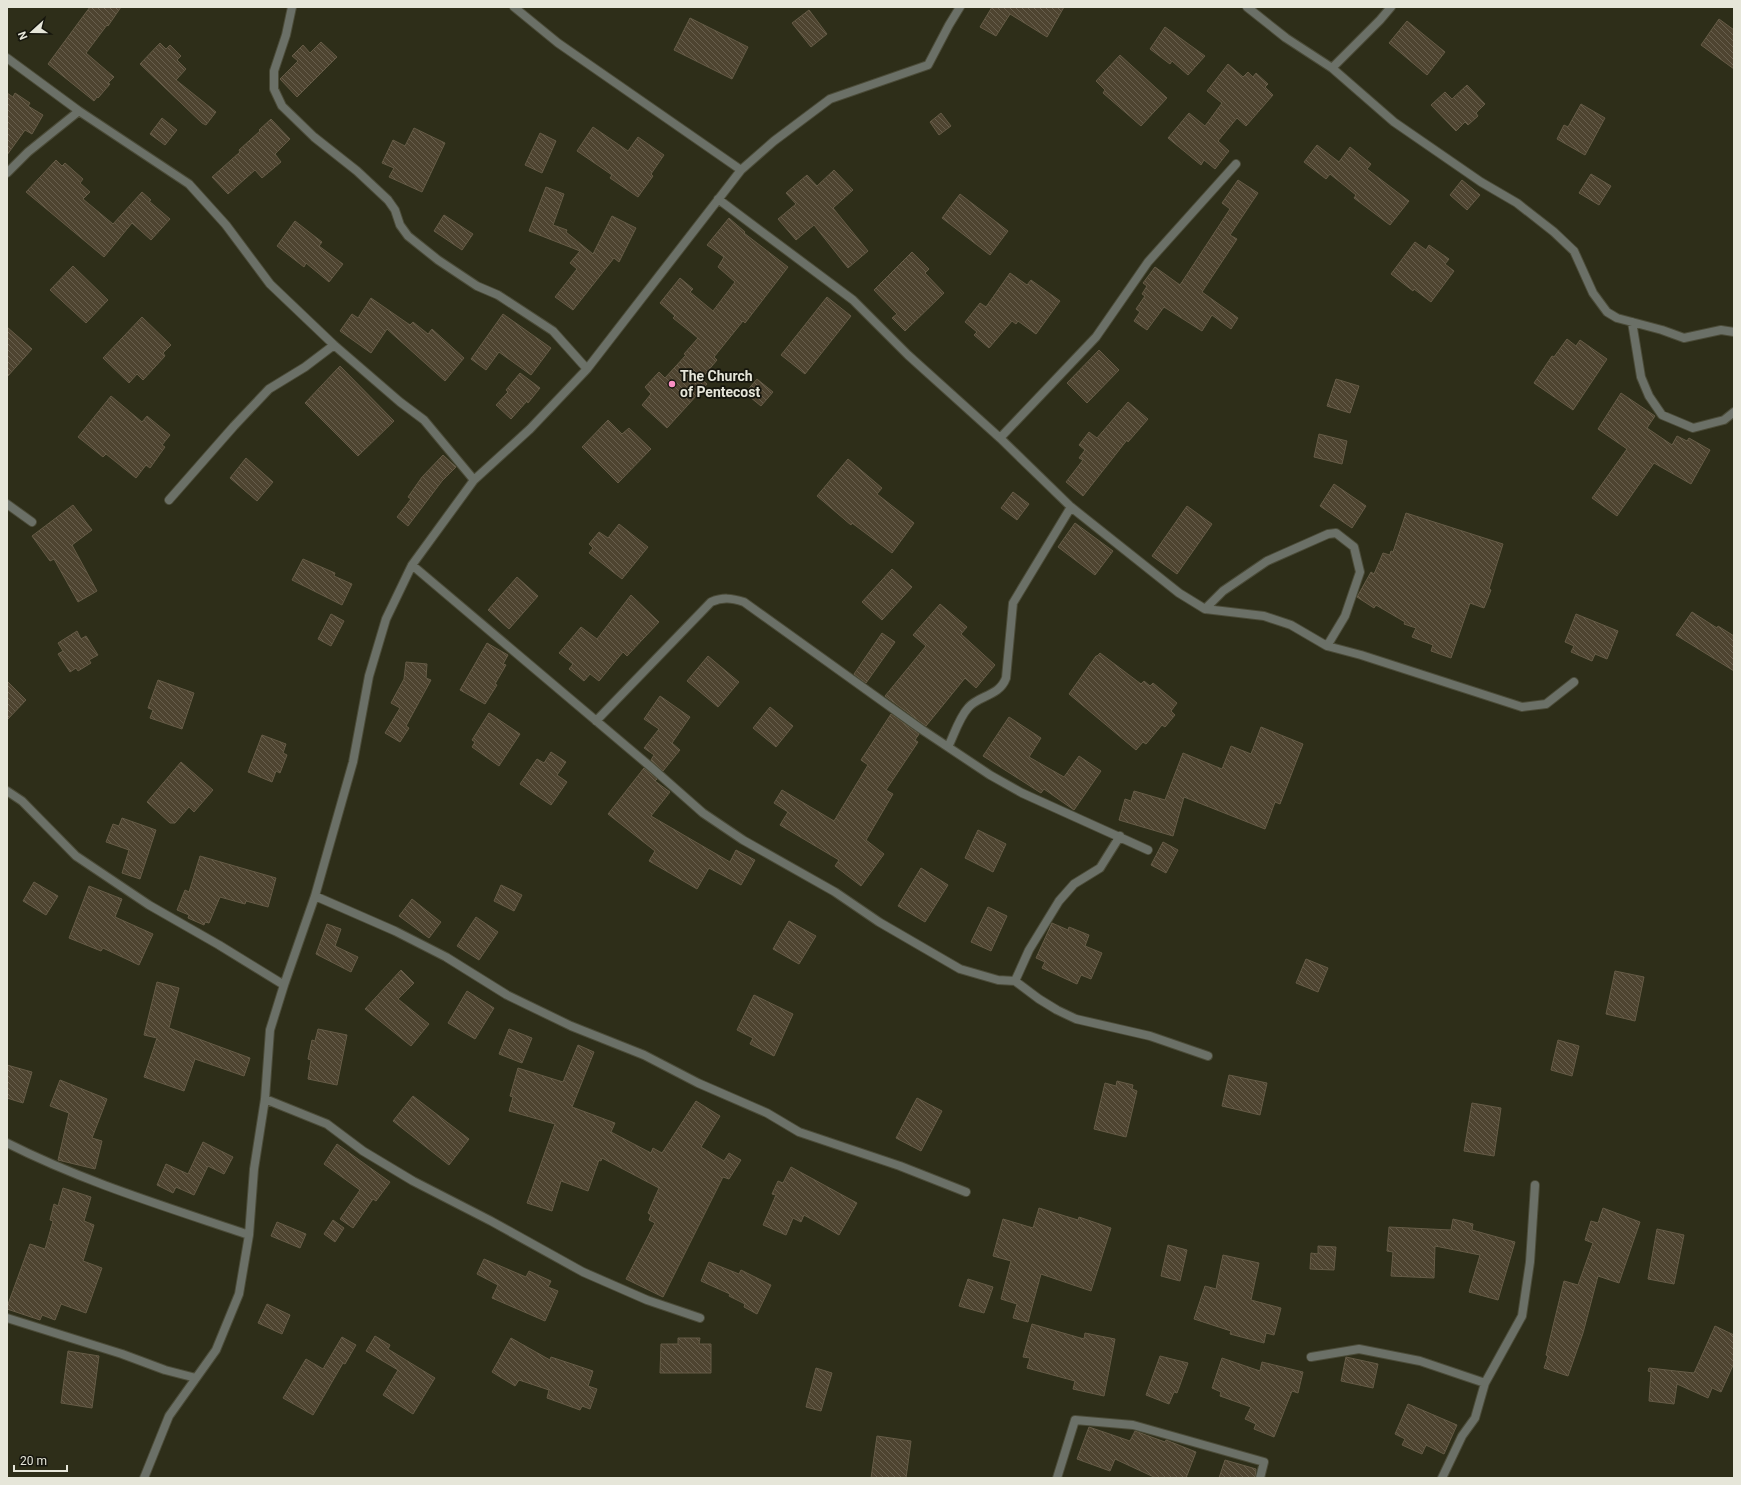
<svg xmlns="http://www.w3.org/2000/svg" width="1741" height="1485" font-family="Roboto,sans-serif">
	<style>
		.building { fill: url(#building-back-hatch); stroke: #655b46 }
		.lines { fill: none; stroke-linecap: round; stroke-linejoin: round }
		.minor-casing { stroke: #4b4b38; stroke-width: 10 }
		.minor { stroke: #6b7067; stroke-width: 8 }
		.poi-dot { fill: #fb8fc4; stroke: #16160d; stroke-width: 1.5 }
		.labels { text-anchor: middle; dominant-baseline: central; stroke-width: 3.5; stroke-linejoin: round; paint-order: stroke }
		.poi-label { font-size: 14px; font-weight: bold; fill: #e6e6d9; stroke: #16160d; text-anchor: start }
	</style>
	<defs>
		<pattern id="building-back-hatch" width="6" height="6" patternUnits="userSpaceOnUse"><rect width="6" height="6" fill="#4e4430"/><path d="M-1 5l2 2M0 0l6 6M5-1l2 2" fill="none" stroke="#685f4d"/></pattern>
	</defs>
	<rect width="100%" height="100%" fill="#2e2e19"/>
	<!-- building -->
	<path class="building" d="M90,7H121L108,26L107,25L86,53L114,77L108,83L110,84L98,98L97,97L94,101L48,64Z
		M992,7H1064L1047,37L1010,14L996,36L980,27Z
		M809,10L827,34L811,47L792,23Z
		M690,18L748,47L732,79L674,50Z
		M1719,19L1734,30V69L1701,45Z
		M1407,21L1445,52L1427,75L1389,43Z
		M1165,27L1205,56L1188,75L1172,61L1170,64L1150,49Z
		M321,42L337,57L297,97L280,79L298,61L292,56L303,45L310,53Z
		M160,43L166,49L170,45L181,56L177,60L186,69L176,80L216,112L206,125L202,123L140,64Z
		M1120,55L1167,98L1141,126L1103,93L1105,90L1096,81Z
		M1228,64L1243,77L1248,72L1253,77L1256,73L1268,84L1265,87L1273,95L1246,126L1237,118L1218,141L1229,151L1215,169L1204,160L1201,165L1168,138L1189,113L1205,126L1222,103L1207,91Z
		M1467,85L1485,104L1476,113L1478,116L1468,125L1465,122L1456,131L1431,105L1445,92L1452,99Z
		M7,93L13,97L15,93L30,103L28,106L43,115L32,134L25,130L7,155Z
		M1581,104L1605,118L1585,155L1557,139L1564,125L1568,127Z
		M941,113L951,126L939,135L930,122Z
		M162,118L177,130L165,145L150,134Z
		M271,119L290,139L275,154L281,162L262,178L255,170L228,194L212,177L240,152L239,150L260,131L259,130Z
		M593,127L628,151L638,137L664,155L651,174L653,176L638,197L610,178L612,175L577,151Z
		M414,128L445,143L422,192L389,177L394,168L382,163L393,140L405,146Z
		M540,133L556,141L542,173L525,165Z
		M1317,145L1339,162L1350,147L1371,164L1367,169L1409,201L1390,225L1354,198L1356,195L1330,174L1326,179L1304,162Z
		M56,160L62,166L65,163L83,179L80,183L90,192L83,199L113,224L142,192L151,200L149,201L170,219L151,240L132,223L104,257L26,192Z
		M834,170L853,190L833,208L868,251L848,268L814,225L796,240L778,219L796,204L786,193L807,175L817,186Z
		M1591,174L1611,186L1599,205L1579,193Z
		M1238,180L1258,193L1230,235L1237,239L1202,292L1238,318L1231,329L1212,315L1202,331L1164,307L1147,330L1134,321L1140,312L1136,309L1145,296L1142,294L1147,286L1143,283L1155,267L1180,285L1230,209L1222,203Z
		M1462,180L1480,195L1467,210L1450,195Z
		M546,187L564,194L553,225L567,230L566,232L593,254L612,216L636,228L619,262L614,258L573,310L555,297L577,269L570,263L580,251L529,231Z
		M960,194L1008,231L990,255L942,218Z
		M444,215L473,234L462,250L434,231Z
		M729,218L745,232L744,233L788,267L745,323L743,321L714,357L717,360L701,379L707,384L667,428L642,405L651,394L645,387L659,372L665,378L686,355L684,354L698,338L673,318L675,316L660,303L680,278L693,289L690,292L713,311L735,282L718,267L724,257L707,245Z
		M295,221L322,242L319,246L343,264L329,282L306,263L304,267L277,246Z
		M1415,242L1426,250L1429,245L1449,259L1445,264L1454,271L1431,302L1414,289L1413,291L1391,274Z
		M912,252L929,269L925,273L944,293L905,331L892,318L897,314L874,290Z
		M73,266L108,300L86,323L50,290Z
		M1010,273L1027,285L1031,280L1060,301L1036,334L1018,321L1016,324L1012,321L989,348L974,335L977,332L965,322L980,303L986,307Z
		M827,297L851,316L805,374L781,355Z
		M371,298L410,325L413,322L428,334L432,329L464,358L445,381L387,329L371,353L340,331L352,314L358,318Z
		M503,314L551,348L531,375L499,352L486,370L471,359Z
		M142,317L171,345L163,353L165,356L143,380L137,374L129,383L103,358Z
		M7,327L32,349L7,377Z
		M1567,339L1576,346L1580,340L1607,359L1573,410L1534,383L1552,356L1554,357Z
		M1099,350L1119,370L1087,403L1067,383Z
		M340,366L394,421L358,456L305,403Z
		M520,373L540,388L528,403L527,401L511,419L496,405L508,392L506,390Z
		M757,379L773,392L761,406L745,393Z
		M1336,379L1359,386L1350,413L1327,406Z
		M1621,393L1655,416L1647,428L1672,445L1677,436L1687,441L1689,438L1710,450L1691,484L1654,463L1617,516L1592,498L1627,449L1598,429Z
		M111,396L142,422L147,416L170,435L162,445L165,447L150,468L146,465L136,478L106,454L103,457L78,437Z
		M1128,402L1148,419L1128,442L1127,440L1083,496L1066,482L1083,460L1079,458L1085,450L1079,445L1089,432L1097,438Z
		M608,420L622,434L629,428L651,449L618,483L582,447Z
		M1319,434L1347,441L1342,464L1314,457Z
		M443,455L456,467L442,481L408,526L397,517L411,499L408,497L422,477Z
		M246,458L273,482L257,501L230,478Z
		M848,459L882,488L877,494L914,523L892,553L852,523L851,525L817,496Z
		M1334,484L1366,506L1352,528L1320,506Z
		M1013,492L1029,504L1017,520L1001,508Z
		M73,505L92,530L72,545L97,591L78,602L54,559L50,561L32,536Z
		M1187,506L1212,524L1177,574L1152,556Z
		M1406,513L1503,544L1489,589L1491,590L1484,608L1470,603L1451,658L1431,651L1433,645L1412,637L1416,628L1404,624L1405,622L1376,605L1374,608L1357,597L1371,572L1374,574L1383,553L1390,555L1391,551L1393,552Z
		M1075,523L1113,551L1095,575L1058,547Z
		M619,524L648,547L622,579L589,553L593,548L589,544L599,532L608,538Z
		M303,559L335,573L334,576L352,584L342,605L292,580Z
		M892,569L912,587L882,620L862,602Z
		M517,577L538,596L509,629L488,610Z
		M631,595L659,622L627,656L623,652L599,681L590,674L584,681L569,669L573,664L559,653L581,627L597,639Z
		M940,604L967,627L961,634L995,665L976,688L965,678L926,726L885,696L926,646L913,635Z
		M1692,612L1717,628L1718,626L1734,636V671L1676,635Z
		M331,614L344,621L331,646L318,639Z
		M1576,614L1618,631L1607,659L1595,654L1592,661L1571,652L1574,646L1565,642Z
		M77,631L81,639L86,636L98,655L89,660L91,663L78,671L76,668L70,672L58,654L63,651L58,643Z
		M882,633L895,642L866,683L854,674Z
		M487,643L508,655L503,664L506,665L495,684L497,685L485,704L460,690Z
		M1100,653L1141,684L1144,681L1150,686L1153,683L1177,703L1171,711L1175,715L1165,727L1162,725L1146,744L1143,742L1136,750L1069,694L1096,656H1097Z
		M708,656L739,682L718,707L687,681Z
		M406,662L427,664L426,678L431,680L406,726L409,728L400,742L385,733L400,708L391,703L404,679Z
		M158,680L194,693L182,729L150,718L153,710L148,708Z
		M7,681L26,700L7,720Z
		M660,696L690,717L672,743L680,750L663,771L651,760L654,755L644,748L659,729L644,719Z
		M770,707L793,726L776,747L753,728Z
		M489,713L520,734L499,766L472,747L475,742L472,740Z
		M891,714L919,734L915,740L918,742L886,790L893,794L866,840L884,854L861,886L835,866L839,860L780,825L788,812L774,803L782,790L834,821L868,765L861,760Z
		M1009,717L1041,738L1029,757L1064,777L1079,756L1101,771L1074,810L1044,789L1041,793L983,756Z
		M1261,727L1303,744L1280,804L1275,802L1265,829L1184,797L1173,836L1119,820L1125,799L1131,801L1134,791L1165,800L1183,753L1222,769L1231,746L1251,754Z
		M262,735L286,744L283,753L287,755L280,773L276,771L272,782L248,772Z
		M551,752L566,762L557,775L567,782L551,805L520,784L537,759L544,763Z
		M181,762L213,790L194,812L189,807L175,823H170L147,802Z
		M644,768L657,779L655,781L670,792L651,816L730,862L736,850L755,860L741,885L709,868L697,889L649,861L655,851L608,814Z
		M122,818L156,830L140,879L122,873L129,850L106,842L113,824L119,826Z
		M978,830L1006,844L993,872L965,858Z
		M1163,842L1178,850L1166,873L1151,865Z
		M200,856L276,878L268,907L246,901L245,904L220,897L209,923L205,922L204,925L188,918L189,915L177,910L185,890L189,892Z
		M921,868L948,885L925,922L898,906Z
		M34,882L58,896L46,915L23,901Z
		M501,885L522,895L514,911L494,901Z
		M89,886L122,899L115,917L153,934L139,965L103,948L101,951L69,938Z
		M412,899L441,922L429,938L399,916Z
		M988,907L1007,916L991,951L971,942Z
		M476,917L498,932L479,960L457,946Z
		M789,921L816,936L799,964L773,949Z
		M1052,923L1068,930L1069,927L1089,935L1085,946L1102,953L1091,979L1081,975L1077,984L1042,968L1045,962L1036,958Z
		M327,924L341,929L335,946L358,957L351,972L316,954Z
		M1306,959L1328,968L1318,992L1296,983Z
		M401,970L414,983L398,999L429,1024L411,1046L365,1009Z
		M1615,971L1644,977L1635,1021L1606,1014Z
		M157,982L179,988L169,1028L250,1058L244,1076L195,1059L184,1091L144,1077L157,1038L144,1035Z
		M467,991L494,1008L475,1039L448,1023Z
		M754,995L793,1014L774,1056L750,1044L753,1038L737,1030Z
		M318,1029L347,1035L337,1085L308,1079L311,1060L308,1059L312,1040L315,1041Z
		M509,1029L532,1038L522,1063L499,1054Z
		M1558,1040L1579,1046L1572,1076L1551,1070Z
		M578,1045L594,1052L572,1107L615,1123L611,1132L651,1153L653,1148L662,1153L696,1101L720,1116L701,1147L724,1161L729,1153L741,1160L729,1179L723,1177L663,1297L626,1279L655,1223L649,1220L651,1215L648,1213L659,1188L602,1158L601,1161L599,1160L588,1191L561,1181L552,1211L527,1203L555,1124L509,1111L513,1097L510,1096L518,1068L563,1082Z
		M7,1065L32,1072L23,1103L7,1098Z
		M1229,1075L1267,1083L1260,1115L1222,1106Z
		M60,1080L107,1099L92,1138L102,1141L95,1169L58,1160L69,1113L50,1106Z
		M1117,1081L1133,1085L1132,1089L1137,1091L1126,1137L1094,1129L1105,1083L1116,1086Z
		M413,1096L469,1139L449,1165L393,1121Z
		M917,1098L942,1111L921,1151L896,1138Z
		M1472,1103L1501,1108L1494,1156L1464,1151Z
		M203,1142L233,1157L224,1174L208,1166L194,1195L176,1187L173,1193L157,1185L166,1164L188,1174Z
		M337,1144L390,1182L376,1201L373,1199L353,1228L340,1219L360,1190L324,1164Z
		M791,1167L857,1203L839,1235L804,1215L801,1222L793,1218L786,1235L763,1225L776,1195L772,1194L778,1181L783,1183Z
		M63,1188L91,1197L84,1221L94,1225L83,1261L102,1268L86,1313L61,1304L55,1320L42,1315L40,1320L7,1309V1307L30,1244L45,1249L53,1221L50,1220L54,1204L58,1206Z
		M1039,1208L1078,1220L1079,1217L1111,1228L1091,1291L1041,1274L1028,1322L1013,1318L1017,1304L1001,1299L1011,1261L993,1256L1003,1219L1033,1228Z
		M1603,1208L1640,1222L1619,1283L1598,1276L1583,1333L1568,1376L1544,1368L1548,1356L1546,1355L1564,1281L1578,1285L1593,1243L1585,1240L1591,1221L1598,1223Z
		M1453,1219L1473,1224L1472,1230L1515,1242L1498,1300L1469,1292L1480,1255L1435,1246L1434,1278L1391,1276L1393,1252L1387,1251L1389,1227L1451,1230Z
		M333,1220L344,1228L335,1242L324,1234Z
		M277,1222L306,1234L300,1248L271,1236Z
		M1657,1229L1684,1235L1674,1284L1648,1279Z
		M1168,1245L1187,1250L1180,1281L1161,1276Z
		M1318,1246L1336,1247L1334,1270L1310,1269L1311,1253L1318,1254Z
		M1223,1255L1259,1263L1251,1300L1281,1308L1274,1335L1266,1333L1264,1343L1230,1334L1231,1331L1194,1319L1205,1286L1216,1289Z
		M484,1259L526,1277L529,1271L551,1281L548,1287L558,1291L545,1321L492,1298L498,1285L477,1274Z
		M709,1262L739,1274L741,1270L771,1285L757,1314L744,1307L745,1304L729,1296L730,1294L701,1281Z
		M968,1279L993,1287L984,1313L959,1306Z
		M267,1304L290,1315L282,1334L258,1323Z
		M1032,1324L1084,1339L1085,1333L1115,1339L1104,1396L1073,1389L1075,1381L1027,1368L1030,1358L1023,1357Z
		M1715,1326L1734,1335V1363L1721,1392L1712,1388L1708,1398L1677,1384L1674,1404L1649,1401L1651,1372L1648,1371L1649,1368L1694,1373Z
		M375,1336L390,1345L388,1349L435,1378L413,1414L383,1395L398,1370L366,1351Z
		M342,1337L356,1345L345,1364L343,1363L313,1415L283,1398L306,1359L323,1369Z
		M511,1338L550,1360L551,1357L593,1371L588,1386L597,1389L590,1409L582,1406L580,1410L547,1398L549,1390L519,1380L515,1386L492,1372Z
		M678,1338H700L699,1344H711V1373H660L661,1344H678Z
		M68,1351L99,1356L92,1408L61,1403Z
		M1160,1356L1188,1363L1177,1393L1174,1392L1169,1404L1146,1395Z
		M1346,1357L1378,1364L1373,1388L1341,1381Z
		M1222,1358L1260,1371L1262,1362L1303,1372L1298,1393L1292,1391L1274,1437L1254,1429L1256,1424L1245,1419L1251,1407L1220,1396L1221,1392L1212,1388Z
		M816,1368L832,1373L821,1411L806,1407Z
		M1408,1404L1457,1425L1444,1454L1426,1445L1422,1454L1402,1445L1405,1439L1395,1434Z
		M1089,1427L1130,1441L1135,1431L1165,1442L1166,1440L1196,1452L1186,1478H1156L1115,1459L1110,1471L1077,1459Z
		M877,1436L911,1441L906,1478H871Z
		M1225,1460L1256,1469L1255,1478H1219Z"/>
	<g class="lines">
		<!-- minor casing -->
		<g class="minor-casing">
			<path id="minor" d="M292,7L286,35L274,71V89L282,106L314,137L357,171L388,200L395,210L400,225L408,236L438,260L477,286L498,295L553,331L587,369
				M514,7L558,43L741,170
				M1247,7L1286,38L1332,68L1394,122L1481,182L1517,203L1554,232L1574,251L1593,293L1607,312L1617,318L1662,330L1684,338L1721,330L1734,332
				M7,58L79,111L189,184L226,225L270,284L334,345L400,402L424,420L474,480
				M1332,68L1380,20L1391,7
				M7,173L28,152L79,111
				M718,199L853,300L908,355L1000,438L1071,507L1179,593L1205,609L1264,616L1291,625L1327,646L1361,655L1522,707L1546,704L1574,682
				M1632,322L1641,377L1649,396L1662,415L1693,428L1724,420L1734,412
				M1000,438L1096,337L1148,262L1236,164
				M169,500L234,426L269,389L305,367L334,345
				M7,504L32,522
				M412,565L652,768L703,813L743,840L835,892L879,922L960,969L998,980L1015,981L1039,999L1057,1010L1076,1019L1150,1036L1208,1056
				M1205,609L1223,591L1267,561L1328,534L1336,533L1354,547L1360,572L1345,616L1327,646
				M596,721L711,602C723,597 731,598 744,602L921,729L990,775L1022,793L1148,850
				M948,747C954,735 959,718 968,708C978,695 999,697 1006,678L1013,603L1071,507
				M7,791L22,801L76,856L149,905L219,945L284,985
				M315,896L395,931L446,957L507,995L571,1026L644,1055L698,1083L767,1113L799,1132L900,1166L966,1192
				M1015,981L1029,950L1059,901L1074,884L1100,868L1120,836
				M265,1099L327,1124L363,1151L413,1181L491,1221L583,1272L647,1300L700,1318
				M7,1143C84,1182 167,1207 249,1235
				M7,1318L122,1354L165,1370L196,1378
				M1311,1357L1359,1349L1420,1361L1485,1383
				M144,1478L169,1416L216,1350L239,1294L249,1235L254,1169L265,1099L270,1030L284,985L315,896L353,762L369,676L386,619L412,565L474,480L530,429L587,369L741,170L774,141L830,99L928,65L949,25L960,7
				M1057,1478L1075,1420L1133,1425L1264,1462L1260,1478
				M1442,1478L1462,1436L1475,1418L1485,1383L1522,1316L1530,1262L1535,1185"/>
		</g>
		<!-- minor -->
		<use href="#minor" class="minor"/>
	</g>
	<!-- markers -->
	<circle class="poi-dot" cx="672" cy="384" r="4"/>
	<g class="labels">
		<!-- poi labels -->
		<g class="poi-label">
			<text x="680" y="376">The Church<tspan x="680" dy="16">of Pentecost</tspan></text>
		</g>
	</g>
	<!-- border -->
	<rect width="1741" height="1485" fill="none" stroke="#e6e6d9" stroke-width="16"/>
	<!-- north arrow -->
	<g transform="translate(32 32) rotate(249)" stroke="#16160d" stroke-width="3" paint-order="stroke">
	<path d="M0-3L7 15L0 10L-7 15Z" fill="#e6e6d9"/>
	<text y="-6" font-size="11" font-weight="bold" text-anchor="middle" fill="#e6e6d9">N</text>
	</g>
	<!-- scale -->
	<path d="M14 1465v6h53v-6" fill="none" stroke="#e6e6d9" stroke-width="2"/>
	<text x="20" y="1465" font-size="12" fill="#e6e6d9" stroke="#16160d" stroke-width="3" paint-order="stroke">20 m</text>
</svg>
